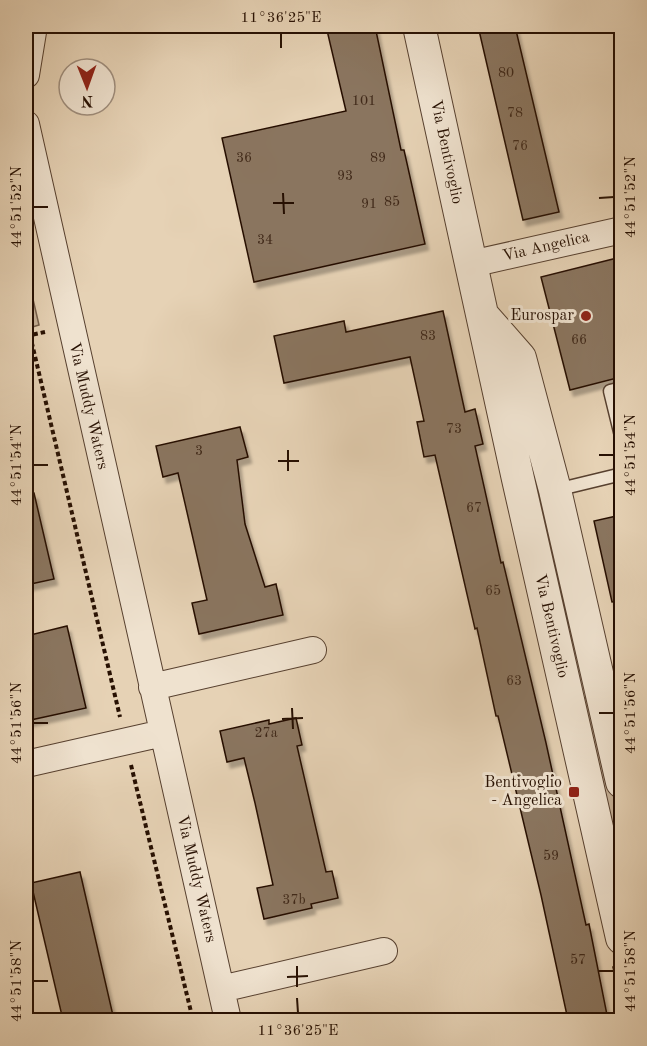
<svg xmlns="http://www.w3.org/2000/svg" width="647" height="1046" font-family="'Old Standard TT',serif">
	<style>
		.green { fill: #c6b197; stroke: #76604c; stroke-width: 1.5 }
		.building { fill: #8a755f; stroke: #271002; stroke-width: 1.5; filter: url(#shadow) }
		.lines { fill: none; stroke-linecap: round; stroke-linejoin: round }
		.service-casing { stroke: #57402f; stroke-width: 15 }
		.minor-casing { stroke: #57402f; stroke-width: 28 }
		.tertiary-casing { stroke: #57402f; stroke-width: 34 }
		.path { stroke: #271002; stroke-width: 4; stroke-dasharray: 4.5 3; stroke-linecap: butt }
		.service { stroke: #efe2cf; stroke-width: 12 }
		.minor { stroke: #efe2cf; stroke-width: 26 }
		.tertiary { stroke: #efe2cf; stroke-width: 32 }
		.ticks { fill: none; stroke: #271002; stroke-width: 2 }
		.poi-dot { fill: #8f2418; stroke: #efe2cf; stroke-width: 2 }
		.labels { text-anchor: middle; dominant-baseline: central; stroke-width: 6; stroke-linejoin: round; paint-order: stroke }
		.number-label { font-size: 14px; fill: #402919 }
		.street-label { font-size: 16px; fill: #271002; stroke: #efe2cf }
		.poi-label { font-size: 16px; fill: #271002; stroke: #efe2cf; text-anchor: end }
		.neatline { fill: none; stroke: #271002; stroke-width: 2 }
		.ticks-label { font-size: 15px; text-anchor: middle; fill: #271002 }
	</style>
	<defs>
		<filter id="shadow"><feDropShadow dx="3.5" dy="6" stdDeviation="1.5" flood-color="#0004"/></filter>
	</defs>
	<rect width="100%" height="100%" fill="#e6d2b5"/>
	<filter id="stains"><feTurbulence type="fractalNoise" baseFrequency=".00333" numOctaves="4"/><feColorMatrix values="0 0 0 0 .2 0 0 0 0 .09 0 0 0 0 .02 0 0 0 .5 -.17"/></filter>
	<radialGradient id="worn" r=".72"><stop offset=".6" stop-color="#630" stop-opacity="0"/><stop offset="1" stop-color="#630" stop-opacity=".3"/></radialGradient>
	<!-- green -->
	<path class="green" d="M26,269L39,325L26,329Z
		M594,696L621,816V893L577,700Z"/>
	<!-- building -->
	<path class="building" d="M326,26H375L401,150H404L425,244L254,282L222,138L346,111Z
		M478,26H515L559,212L523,220Z
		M621,257V377L570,390L541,277Z
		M443,311L465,412L475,409L483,444L475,446L501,563L503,562L546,743L586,925L589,924L608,1020H568L541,895L498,716H496L477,628L475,629L435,455L424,457L417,422L424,421L410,357L284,383L274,336L344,321L346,332Z
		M240,427L248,457L237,460L245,524L265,587L276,584L283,615L199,634L192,603L207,600L192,534L178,473L163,477L156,446Z
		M34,493L54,579L26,585V494Z
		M621,515V601L612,602L594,521Z
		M67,626L86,708L26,721V636Z
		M296,718L302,745L297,746L326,872L332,871L338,898L311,904L312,908L264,919L257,888L273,885L255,803L244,758L227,762L220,731L269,720V724Z
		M80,872L114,1020H63L31,883Z"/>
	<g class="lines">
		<!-- service casing -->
		<g class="service-casing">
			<path id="service" d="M622,388L610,391L622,440
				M556,490L622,474"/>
		</g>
		<!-- minor casing -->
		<g class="minor-casing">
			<path id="minor" d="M26,75L34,26
				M26,124L228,1020
				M471,264L622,230
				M152,687L313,650
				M26,764L163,733
				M221,989L384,951"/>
		</g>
		<!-- tertiary casing -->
		<g class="tertiary-casing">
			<path id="tertiary" d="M419,26L518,479L622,938
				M484,317L520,358L555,490L622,782"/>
		</g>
		<!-- path -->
		<path class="path" d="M30,335L120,717
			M26,336L45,332
			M131,765L193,1020
			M614,966L622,999"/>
		<!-- service -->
		<use href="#service" class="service"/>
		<!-- minor -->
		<use href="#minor" class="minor"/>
		<!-- tertiary -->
		<use href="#tertiary" class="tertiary"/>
	</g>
	<!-- ticks -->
	<path class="ticks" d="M281,33V48M283,193L284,214M599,198L614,197M273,203H294M33,207H48M288,450V471M599,455H614M278,461H299M33,465H48M292,708L293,729M599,713H614M282,719L303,718M33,723H48M297,966V987M599,971H614M287,977L308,976M33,981H48M297,998L298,1013"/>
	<!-- markers -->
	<g class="poi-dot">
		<circle cx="586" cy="316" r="6"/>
		<rect x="568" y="786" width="12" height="12" rx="3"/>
	</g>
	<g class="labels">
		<!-- number labels -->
		<g class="number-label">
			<text x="506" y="73">80</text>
			<text x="364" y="101">101</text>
			<text x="515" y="113">78</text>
			<text x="520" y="146">76</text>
			<text x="244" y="158">36</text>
			<text x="378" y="158">89</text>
			<text x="345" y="176">93</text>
			<text x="392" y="202">85</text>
			<text x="369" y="204">91</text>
			<text x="265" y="240">34</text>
			<text x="428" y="336">83</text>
			<text x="579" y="340">66</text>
			<text x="454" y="429">73</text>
			<text x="199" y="451">3</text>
			<text x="474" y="508">67</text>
			<text x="493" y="591">65</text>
			<text x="514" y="681">63</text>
			<text x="266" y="733">27a</text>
			<text x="551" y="856">59</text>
			<text x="294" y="900">37b</text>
			<text x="578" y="960">57</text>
		</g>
		<!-- street labels -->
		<g class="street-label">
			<text transform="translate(446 152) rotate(78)">Via Bentivoglio</text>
			<text transform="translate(546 247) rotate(-13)">Via Angelica</text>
			<text transform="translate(88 406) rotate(77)">Via Muddy Waters</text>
			<text transform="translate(551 626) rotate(77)">Via Bentivoglio</text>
			<text transform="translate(196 879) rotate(77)">Via Muddy Waters</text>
		</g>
		<!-- poi labels -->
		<g class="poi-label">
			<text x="574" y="316">Eurospar</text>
			<text x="562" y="783">Bentivoglio<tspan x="562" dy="18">- Angelica</tspan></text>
		</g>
	</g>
	<!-- margin -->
	<rect width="647" height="1046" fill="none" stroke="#e6d2b5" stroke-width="66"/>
	<!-- north arrow -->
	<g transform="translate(87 87) rotate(179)"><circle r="28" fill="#efe2cf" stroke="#9f8e7d" stroke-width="1.5"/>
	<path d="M0-4.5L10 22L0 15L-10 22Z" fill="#8f2418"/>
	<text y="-9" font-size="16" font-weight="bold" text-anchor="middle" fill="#271002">N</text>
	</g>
	<rect x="33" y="33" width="581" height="980" class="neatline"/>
	<g class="ticks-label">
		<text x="281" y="22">11°36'25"E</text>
		<text transform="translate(630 197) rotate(-90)" y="5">44°51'52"N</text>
		<text transform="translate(16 207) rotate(-90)" y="5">44°51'52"N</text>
		<text transform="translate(630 455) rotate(-90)" y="5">44°51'54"N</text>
		<text transform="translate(16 465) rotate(-90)" y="5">44°51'54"N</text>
		<text transform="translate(630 713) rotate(-90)" y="5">44°51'56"N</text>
		<text transform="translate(16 723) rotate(-90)" y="5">44°51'56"N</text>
		<text transform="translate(630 971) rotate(-90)" y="5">44°51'58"N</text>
		<text transform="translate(16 981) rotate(-90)" y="5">44°51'58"N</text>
		<text x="298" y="1035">11°36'25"E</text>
	</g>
	<rect width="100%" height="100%" filter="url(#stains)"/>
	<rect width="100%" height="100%" fill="url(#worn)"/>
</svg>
